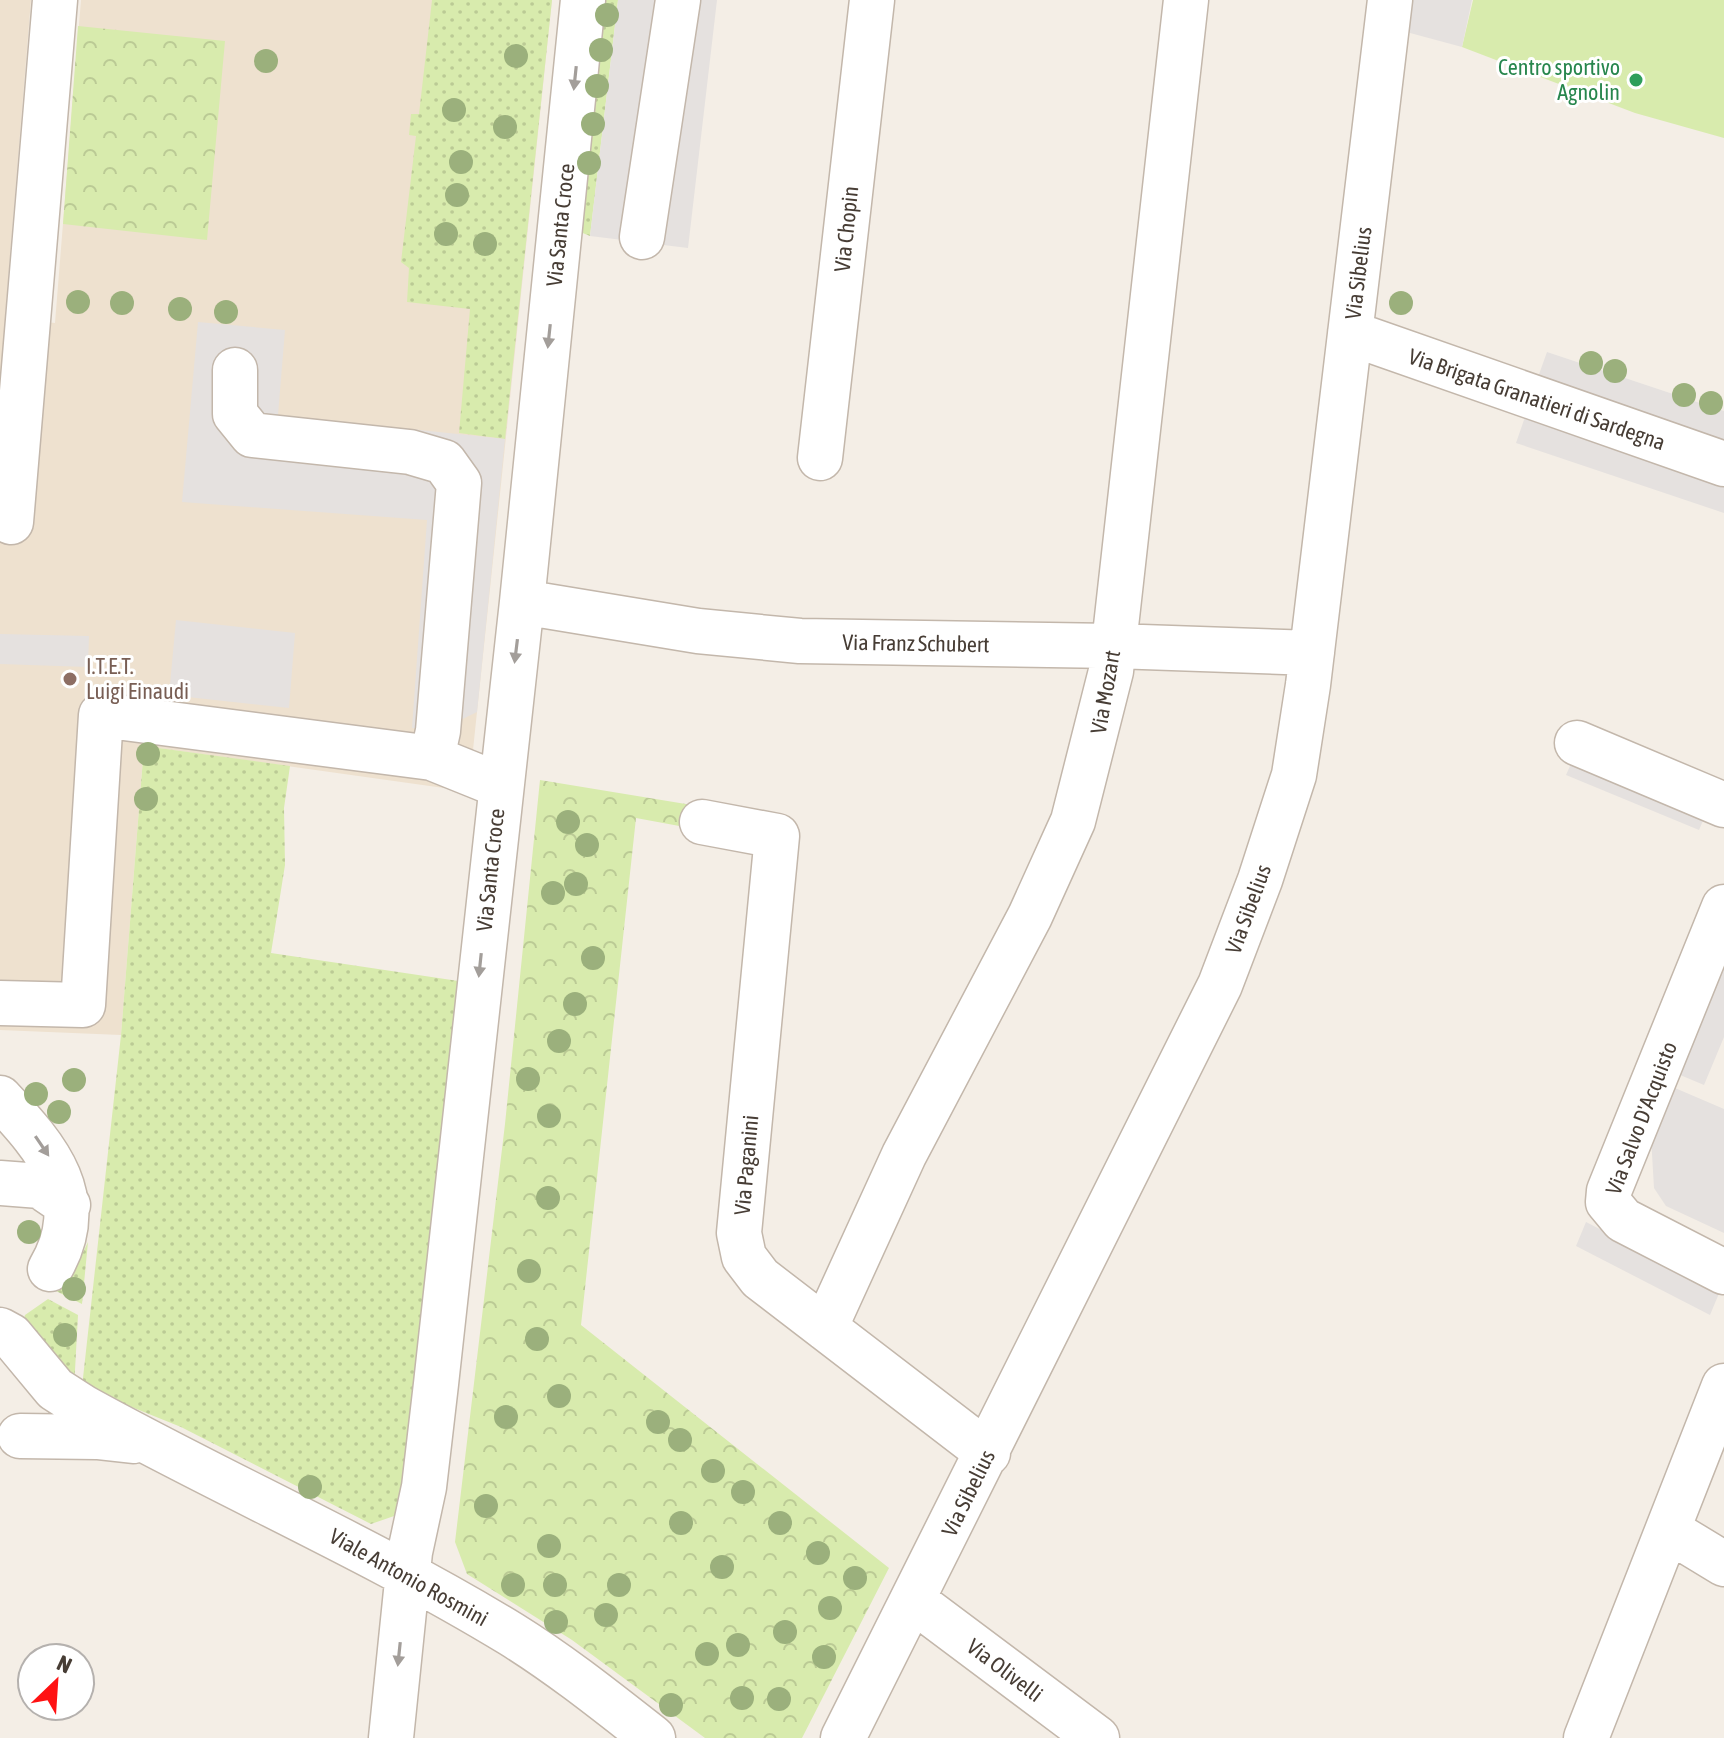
<svg xmlns="http://www.w3.org/2000/svg" width="1724" height="1738" font-family="'Asap Condensed',sans-serif">
	<style>
		.education { fill: #eee1cf }
		.grass { fill: url(#grass-dots) }
		.forest { fill: url(#forest-crowns) }
		.pitch { fill: #d8ebad }
		.parking { fill: #e5e1df }
		.lines { fill: none; stroke-linecap: round; stroke-linejoin: round }
		.minor-casing { stroke: #c3b7ab; stroke-width: 47 }
		.minor { stroke: #fff; stroke-width: 44 }
		.tree { fill: #9bb07c }
		.oneway { fill: #a39e9a }
		.leisure-dot { fill: #2e9e5b; stroke: #fff; stroke-width: 3 }
		.education-dot { fill: #8d6e63; stroke: #fff; stroke-width: 3 }
		.labels { text-anchor: middle; dominant-baseline: central; stroke-width: 6; stroke-linejoin: round; paint-order: stroke }
		.leisure-label { font-size: 22px; fill: #27864d; stroke: #fff; text-anchor: end }
		.street-label { font-size: 22px; fill: #473d35; stroke: #fff }
		.education-label { font-size: 22px; fill: #785e54; stroke: #fff; text-anchor: start }
	</style>
	<defs>
		<pattern id="grass-dots" width="8" height="8" patternUnits="userSpaceOnUse" patternTransform="scale(2)"><rect width="8" height="8" fill="#d8ebad"/><path d="M2 2h.1M6 6h.1" fill="none" stroke="#bbca95" stroke-width="1.8" stroke-linecap="round"/></pattern>
		<pattern id="forest-crowns" width="20" height="18" patternUnits="userSpaceOnUse" patternTransform="scale(2)"><rect width="20" height="18" fill="#d8ebad"/><path d="M2 6a3 3 0 1 1 6 0M12 15a3 3 0 1 1 6 0" fill="none" stroke="#bbca95"/></pattern>
	</defs>
	<rect width="100%" height="100%" fill="#f4eee6"/>
	<!-- education -->
	<path class="education" d="M0,0H31L5,317L55,323L81,0H552L473,750L450,748L444,788L144,746L121,1035L0,1030Z"/>
	<!-- grass -->
	<path class="grass" d="M432,0H552L505,439L459,433L470,309L407,302L409,268L401,262L416,136L409,135L411,114H419Z
		M593,0H618L590,236L563,225Z
		M144,746L290,766L284,808L285,865L271,953L465,982L409,1484L397,1515L371,1524L181,1427L82,1387L121,1035Z
		M88,1242L82,1304L54,1290L73,1273Z
		M48,1299L78,1315L74,1389L23,1322L25,1315Z"/>
	<!-- forest -->
	<path class="forest" d="M78,26L225,41L207,240L63,224Z
		M540,780L704,807L701,830L636,818L581,1325L889,1568L802,1738H705L572,1640L467,1574L455,1542L505,1124Z"/>
	<!-- pitch -->
	<path class="pitch" d="M1473,0H1724V138L1635,113L1462,47Z"/>
	<!-- parking -->
	<path class="parking" d="M618,0H717L688,248L590,236Z
		M1403,0H1472L1462,47L1399,30Z
		M198,322L285,330L278,415L505,439L477,712L438,731L412,728L427,520L182,502Z
		M1547,352L1724,411V440L1537,380Z
		M1525,417L1724,484V513L1516,443Z
		M176,620L295,633L289,708L169,695Z
		M0,634L89,636L88,667L0,664Z
		M1578,748L1710,804L1699,830L1566,775Z
		M1724,951V1037L1704,1085L1673,1072Z
		M1675,1088L1724,1109V1233L1666,1206L1654,1188L1651,1137Z
		M1586,1222L1720,1291L1710,1315L1576,1246Z"/>
	<g class="lines">
		<!-- minor casing -->
		<g class="minor-casing">
			<path id="minor" d="M642,237L678,0
				M1350,333L1724,464
				M235,370V414L252,435L410,452L444,462L459,483L438,731L432,758
				M820,458L872,0
				M11,522L55,0
				M522,602L698,631L800,641L1114,646L1312,653
				M1577,743L1724,805
				M702,822L777,836L739,1233L744,1257L760,1278L988,1453
				M1724,907L1609,1191L1608,1202L1623,1220L1724,1272
				M0,1003L83,1005L101,715L432,758L499,785
				M0,1098C48,1149 91,1199 50,1269
				M0,1183L40,1186L68,1205
				M825,1328L904,1155L1030,916L1073,821L1111,671L1186,0
				M0,1330L11,1336L55,1389L83,1407C224,1485 373,1550 511,1634C561,1665 607,1702 653,1738
				M20,1436L97,1437L133,1441
				M1668,1530L1724,1564
				M914,1601L1097,1738
				M391,1738L410,1552L424,1487L436,1384L522,602L583,0
				M843,1738L1220,985L1260,880L1294,775L1308,685L1390,0
				M1586,1738L1724,1386"/>
		</g>
		<!-- minor -->
		<use href="#minor" class="minor"/>
	</g>
	<!-- trees -->
	<g class="tree">
		<circle cx="607" cy="15" r="12"/>
		<circle cx="601" cy="50" r="12"/>
		<circle cx="516" cy="56" r="12"/>
		<circle cx="266" cy="61" r="12"/>
		<circle cx="597" cy="86" r="12"/>
		<circle cx="454" cy="110" r="12"/>
		<circle cx="593" cy="124" r="12"/>
		<circle cx="505" cy="127" r="12"/>
		<circle cx="461" cy="162" r="12"/>
		<circle cx="589" cy="163" r="12"/>
		<circle cx="457" cy="195" r="12"/>
		<circle cx="446" cy="234" r="12"/>
		<circle cx="485" cy="244" r="12"/>
		<circle cx="78" cy="302" r="12"/>
		<circle cx="122" cy="303" r="12"/>
		<circle cx="1401" cy="303" r="12"/>
		<circle cx="180" cy="309" r="12"/>
		<circle cx="226" cy="312" r="12"/>
		<circle cx="1591" cy="363" r="12"/>
		<circle cx="1615" cy="371" r="12"/>
		<circle cx="1684" cy="395" r="12"/>
		<circle cx="1711" cy="403" r="12"/>
		<circle cx="148" cy="754" r="12"/>
		<circle cx="146" cy="799" r="12"/>
		<circle cx="568" cy="822" r="12"/>
		<circle cx="587" cy="845" r="12"/>
		<circle cx="576" cy="884" r="12"/>
		<circle cx="553" cy="893" r="12"/>
		<circle cx="593" cy="958" r="12"/>
		<circle cx="575" cy="1004" r="12"/>
		<circle cx="559" cy="1041" r="12"/>
		<circle cx="528" cy="1079" r="12"/>
		<circle cx="74" cy="1080" r="12"/>
		<circle cx="36" cy="1094" r="12"/>
		<circle cx="59" cy="1112" r="12"/>
		<circle cx="549" cy="1116" r="12"/>
		<circle cx="548" cy="1198" r="12"/>
		<circle cx="29" cy="1232" r="12"/>
		<circle cx="529" cy="1271" r="12"/>
		<circle cx="74" cy="1289" r="12"/>
		<circle cx="65" cy="1335" r="12"/>
		<circle cx="537" cy="1339" r="12"/>
		<circle cx="559" cy="1396" r="12"/>
		<circle cx="506" cy="1417" r="12"/>
		<circle cx="658" cy="1422" r="12"/>
		<circle cx="680" cy="1440" r="12"/>
		<circle cx="713" cy="1471" r="12"/>
		<circle cx="310" cy="1487" r="12"/>
		<circle cx="743" cy="1492" r="12"/>
		<circle cx="486" cy="1506" r="12"/>
		<circle cx="681" cy="1523" r="12"/>
		<circle cx="780" cy="1523" r="12"/>
		<circle cx="549" cy="1546" r="12"/>
		<circle cx="818" cy="1553" r="12"/>
		<circle cx="722" cy="1567" r="12"/>
		<circle cx="855" cy="1578" r="12"/>
		<circle cx="513" cy="1585" r="12"/>
		<circle cx="555" cy="1585" r="12"/>
		<circle cx="619" cy="1585" r="12"/>
		<circle cx="830" cy="1608" r="12"/>
		<circle cx="606" cy="1615" r="12"/>
		<circle cx="556" cy="1622" r="12"/>
		<circle cx="785" cy="1632" r="12"/>
		<circle cx="738" cy="1645" r="12"/>
		<circle cx="707" cy="1654" r="12"/>
		<circle cx="824" cy="1657" r="12"/>
		<circle cx="742" cy="1698" r="12"/>
		<circle cx="779" cy="1699" r="12"/>
		<circle cx="671" cy="1705" r="12"/>
	</g>
	<!-- one-way arrows -->
	<defs><path id="oneway-solid" d="M-6-.8H1V-3.2L6.5 0L1 3.2V.8H-6Z" transform="scale(2)"/></defs>
	<g class="oneway">
		<use href="#oneway-solid" transform="translate(575 78) rotate(96)"/>
		<use href="#oneway-solid" transform="translate(549 336) rotate(96)"/>
		<use href="#oneway-solid" transform="translate(516 651) rotate(97)"/>
		<use href="#oneway-solid" transform="translate(480 965) rotate(96)"/>
		<use href="#oneway-solid" transform="translate(42 1146) rotate(56)"/>
		<use href="#oneway-solid" transform="translate(399 1654) rotate(96)"/>
	</g>
	<!-- markers -->
	<circle class="leisure-dot" cx="1636" cy="80" r="8"/>
	<circle class="education-dot" cx="70" cy="679" r="8"/>
	<g class="labels">
		<!-- leisure labels -->
		<g class="leisure-label">
			<text x="1620" y="67">Centro sportivo<tspan x="1620" dy="25">Agnolin</tspan></text>
		</g>
		<!-- street labels -->
		<g class="street-label">
			<text transform="translate(560 225) rotate(-84)">Via Santa Croce</text>
			<text transform="translate(846 229) rotate(-84)">Via Chopin</text>
			<text transform="translate(1358 273) rotate(-83)">Via Sibelius</text>
			<text transform="translate(1537 399) rotate(19)">Via Brigata Granatieri di Sardegna</text>
			<text transform="translate(916 643) rotate(1)">Via Franz Schubert</text>
			<text transform="translate(1105 692) rotate(-80)">Via Mozart</text>
			<text transform="translate(490 870) rotate(-84)">Via Santa Croce</text>
			<text transform="translate(1248 909) rotate(-70)">Via Sibelius</text>
			<text transform="translate(1641 1118) rotate(-69)">Via Salvo D'Acquisto</text>
			<text transform="translate(746 1165) rotate(-85)">Via Paganini</text>
			<text transform="translate(968 1493) rotate(-64)">Via Sibelius</text>
			<text transform="translate(409 1577) rotate(29)">Viale Antonio Rosmini</text>
			<text transform="translate(1005 1670) rotate(37)">Via Olivelli</text>
		</g>
		<!-- education labels -->
		<g class="education-label">
			<text x="86" y="666">I.T.E.T.<tspan x="86" dy="25">Luigi Einaudi</tspan></text>
		</g>
	</g>
	<!-- north arrow -->
	<g transform="translate(56 1682) rotate(25)"><circle r="38" fill="#ffffff" stroke="#b5b1ae" stroke-width="2"/>
	<path d="M0-6L14 30L0 20L-14 30Z" fill="#ff1213"/>
	<text y="-12" font-size="22" font-weight="bold" text-anchor="middle" fill="#473d35">N</text>
	</g>
</svg>
